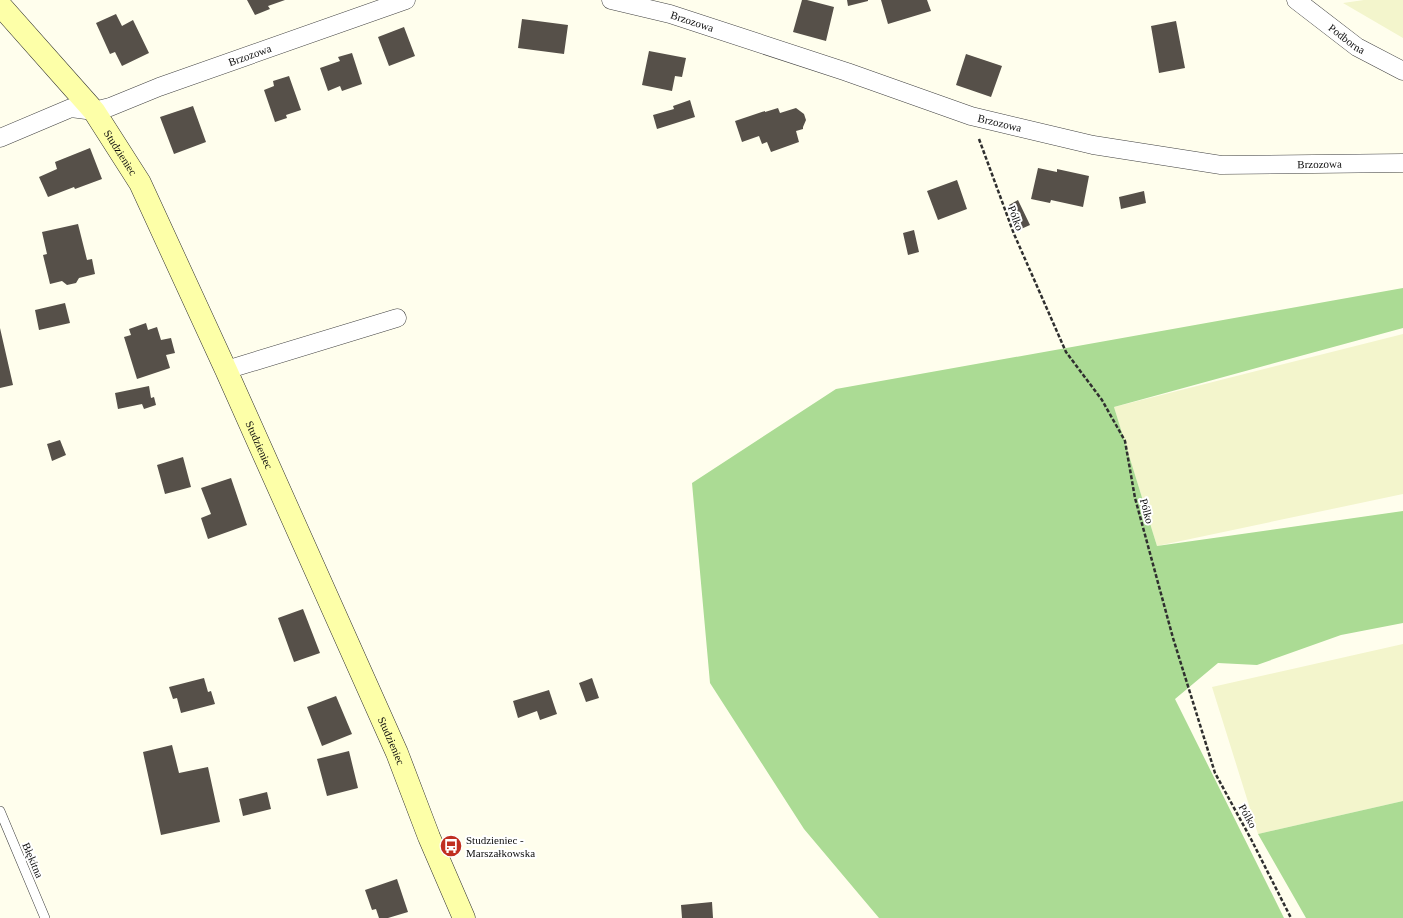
<svg xmlns="http://www.w3.org/2000/svg" width="1403" height="918" font-family="'Times New Roman',serif">
	<style>
		.farmland { fill: #f3f5cc }
		.forest { fill: #abdb94 }
		.building { fill: #565049 }
		.lines { fill: none; stroke-linecap: round; stroke-linejoin: round }
		.lane-casing { stroke: #404040; stroke-width: 10 }
		.street-casing { stroke: #404040; stroke-width: 19 }
		.secondary-casing { stroke: #2f2f2f; stroke-width: 23 }
		.path { stroke: #2f2f2f; stroke-width: 2.5; stroke-dasharray: 4 2; stroke-linecap: butt }
		.lane { stroke: #fff; stroke-width: 9 }
		.street { stroke: #fff; stroke-width: 18 }
		.secondary { stroke: #fdffa8; stroke-width: 22 }
		.labels { text-anchor: middle; dominant-baseline: central; stroke-width: 4; stroke-linejoin: round; paint-order: stroke }
		.street-label { font-size: 11px; fill: #0d0d0d; stroke: #fff }
		.poi-label { font-size: 11px; fill: #0d0d0d; stroke: #fff; text-anchor: start }
	</style>
	<rect width="100%" height="100%" fill="#fffeed"/>
	<!-- farmland -->
	<path class="farmland" d="M1364,0H1403V38L1343,3Z
		M1403,334V494L1157,546L1114,407Z
		M1403,644V801L1258,834L1212,687Z"/>
	<!-- forest -->
	<path class="forest" d="M1403,288V328L1114,407L1157,546L1403,511V623L1341,635L1257,665L1218,663L1175,699L1284,918H879L804,829L710,683L692,483L836,389Z
		M1403,801V918H1306L1258,834Z"/>
	<!-- building -->
	<path class="building" d="M247,0H285L268,6L270,9L255,15Z
		M802,0H807L834,7L826,41L793,32Z
		M847,0H868V1L848,6Z
		M881,0H927L931,11L888,24Z
		M116,14L122,26L133,20L149,53L122,66L115,52L110,54L96,23Z
		M522,19L568,25L564,54L518,48Z
		M1176,21L1185,68L1159,73L1151,26Z
		M404,27L415,56L389,66L378,37Z
		M649,51L686,58L682,77L675,76L672,91L642,85Z
		M352,53L362,84L342,91L340,86L328,91L320,68L340,61L338,57Z
		M966,54L1002,66L991,97L956,85Z
		M289,76L301,110L286,115L287,118L275,122L264,90L274,86L273,81Z
		M690,100L695,117L657,129L653,115L674,109L673,106Z
		M193,106L206,142L174,154L160,117Z
		M778,108L780,113L796,108L804,114L806,120L803,127V129L796,131L799,142L771,152L767,142L762,144L759,136L742,142L735,121L765,111V112Z
		M90,148L102,179L75,189L74,187L48,197L39,177L57,169L55,162Z
		M1038,168L1057,172V169L1089,176L1083,207L1051,200L1050,203L1031,199Z
		M957,180L967,209L938,220L927,191Z
		M1144,191L1146,203L1121,209L1119,197Z
		M1018,200L1030,225L1021,229L1009,205Z
		M78,224L87,260L92,259L95,274L79,278L76,283L67,285L62,281L50,284L43,255L47,254L42,232Z
		M914,230L919,252L908,255L903,233Z
		M65,303L70,323L39,330L35,310Z
		M146,323L148,330L157,327L161,340L171,338L175,353L166,355L170,368L137,379L124,337L131,335L129,329Z
		M0,328L13,385L0,388Z
		M149,386L151,398L154,397L156,405L144,409L142,404L118,409L115,393Z
		M60,440L66,455L52,461L47,444Z
		M183,457L191,487L165,494L157,465Z
		M231,478L247,525L208,539L201,518L211,514L201,488Z
		M303,609L320,653L294,662L278,618Z
		M204,678L208,692L211,691L215,704L181,713L177,698L173,699L169,687Z
		M592,678L599,698L586,702L579,683Z
		M549,690L557,714L540,720L537,711L518,718L513,701Z
		M336,696L352,734L322,746L307,707Z
		M172,745L179,773L208,767L220,822L161,835L143,752Z
		M349,751L358,788L327,796L317,759Z
		M267,792L271,809L243,816L239,799Z
		M397,879L408,912L388,918H379L376,909L372,910L365,890Z
		M712,902L713,918H682L681,905Z"/>
	<g class="lines">
		<!-- lane casing -->
		<g class="lane-casing">
			<path id="lane" d="M0,811L45,918"/>
		</g>
		<!-- street casing -->
		<g class="street-casing">
			<g id="street">
				<path id="s1" d="M611,0L670,14L847,72L971,116L1093,145L1221,165L1403,163"/>
				<path id="s2" d="M1296,0L1357,47L1403,71"/>
				<path id="s3" d="M0,138L71,108L94,111L110,107L159,87L406,0"/>
				<path d="M226,370L397,318"/>
			</g>
		</g>
		<!-- secondary casing -->
		<g class="secondary-casing">
			<g id="secondary">
				<path id="s4" d="M0,5L94,111L140,183L226,370L397,753L429,837L464,918"/>
			</g>
		</g>
		<!-- path -->
		<path class="path" d="M979,139L1014,234L1066,352L1102,400L1125,441L1135,498L1173,638L1215,773L1251,839L1291,918"/>
		<!-- lane -->
		<use href="#lane" class="lane"/>
		<!-- street -->
		<use href="#street" class="street"/>
		<!-- secondary -->
		<use href="#secondary" class="secondary"/>
	</g>
	<!-- icons -->
	<defs>
		<g id="bus-disc" transform="scale(1.15)"><circle r="9.5" fill="#c02f21" stroke="#fff"/><path d="M-5-6H5V4H4V6H2V4H-2V6H-4V4H-5ZM-3.5-4V0h7V-4ZM-3.5 1.2v1.5H-2V1.2ZM2 1.2v1.5H3.5V1.2Z" fill="#fff"/></g>
	</defs>
	<g fill-rule="evenodd">
		<use href="#bus-disc" x="451" y="846"/>
	</g>
	<g class="labels">
		<!-- street labels -->
		<g class="street-label">
			<text stroke="none"><textPath href="#s1" startOffset="84">Brzozowa</textPath></text>
			<text stroke="none"><textPath href="#s2" startOffset="64">Podborna</textPath></text>
			<text stroke="none"><textPath href="#s3" startOffset="266">Brzozowa</textPath></text>
			<text stroke="none"><textPath href="#s1" startOffset="408">Brzozowa</textPath></text>
			<text stroke="none"><textPath href="#s4" startOffset="191">Studzieniec</textPath></text>
			<text stroke="none"><textPath href="#s1" startOffset="732">Brzozowa</textPath></text>
			<text transform="translate(1016 218) rotate(70)">Pólko</text>
			<text stroke="none"><textPath href="#s4" startOffset="515">Studzieniec</textPath></text>
			<text transform="translate(1147 511) rotate(75)">Pólko</text>
			<text stroke="none"><textPath href="#s4" startOffset="839">Studzieniec</textPath></text>
			<text transform="translate(1248 816) rotate(61)">Pólko</text>
			<text transform="translate(33 860) rotate(67)">Błękitna</text>
		</g>
		<!-- poi labels -->
		<g class="poi-label">
			<text x="466" y="840">Studzieniec -<tspan x="466" dy="13">Marszałkowska</tspan></text>
		</g>
	</g>
</svg>
